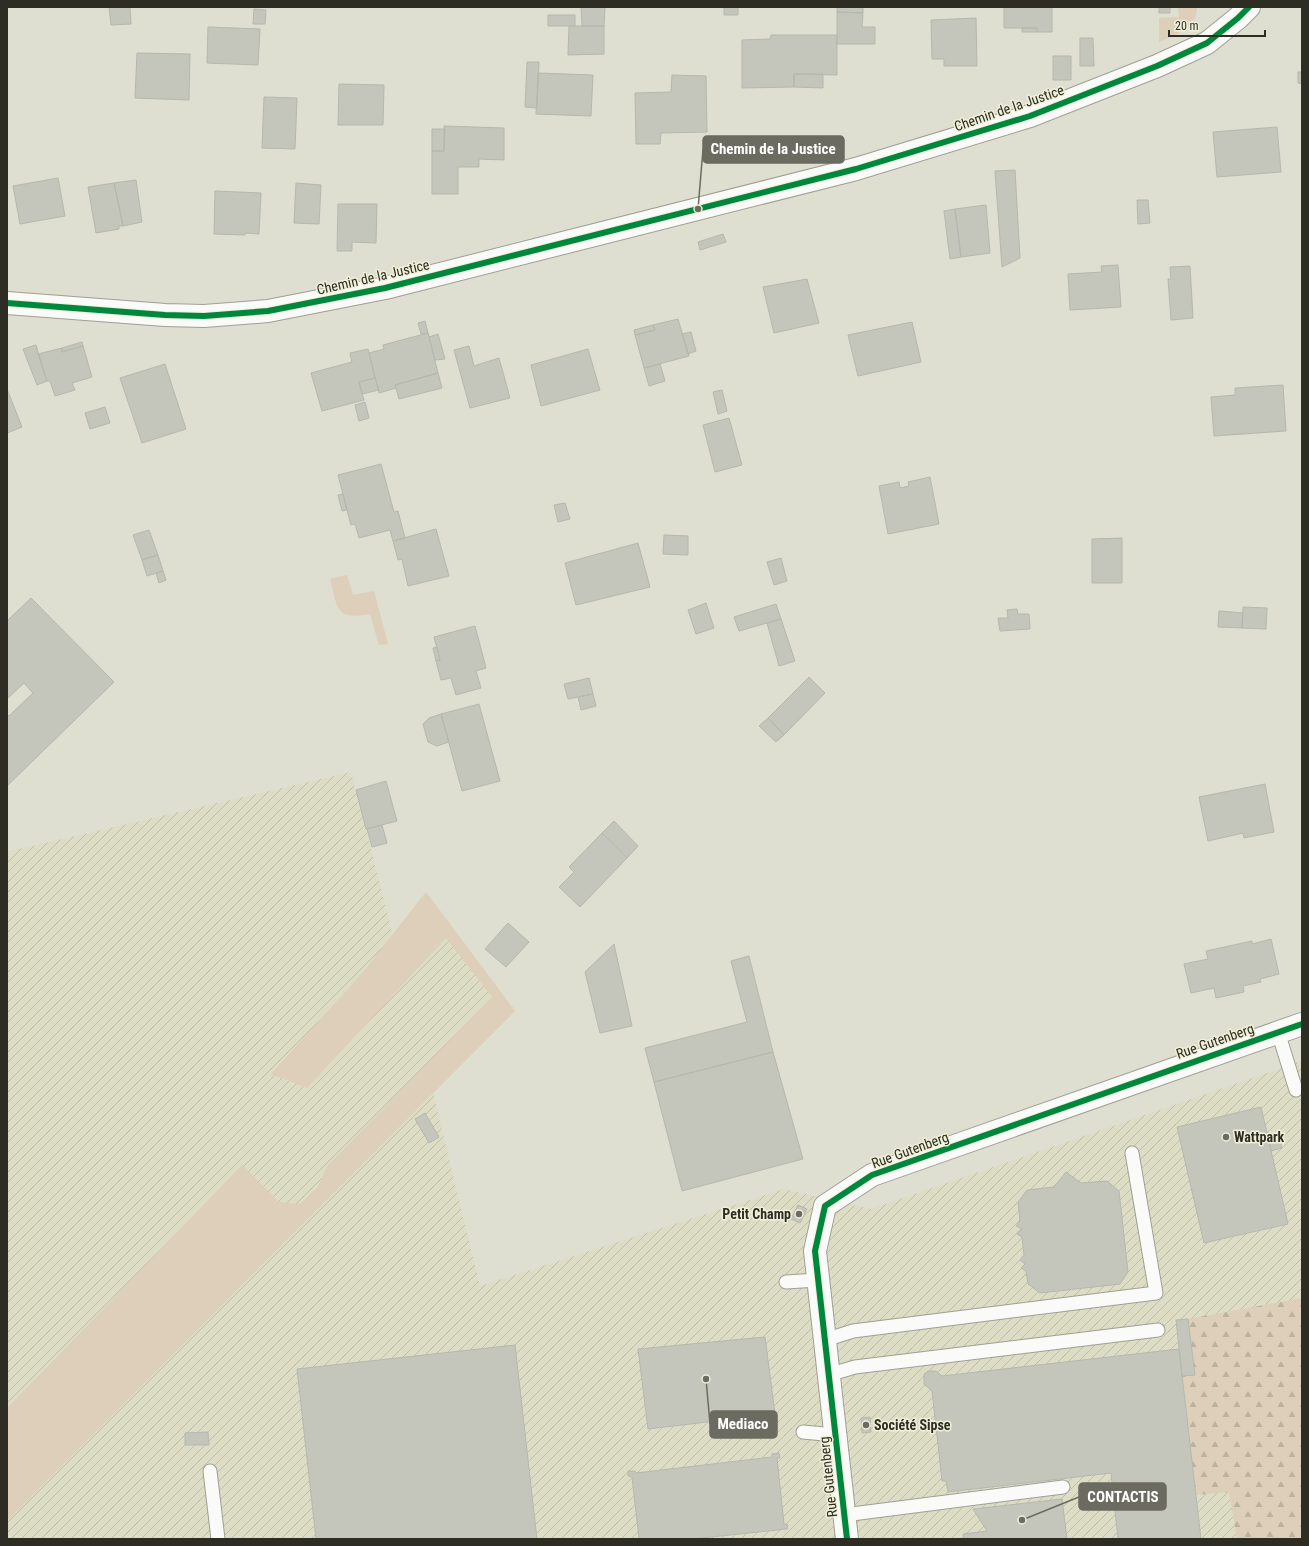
<svg xmlns="http://www.w3.org/2000/svg" width="1309" height="1546" font-family="'Roboto Condensed',sans-serif">
	<style>
		.industrial { fill: url(#industrial-furrows) }
		.grass { fill: #ddcfb9 }
		.forest { fill: url(#forest-firs) }
		.building { fill: #c4c6bc; stroke: #b5b8ad }
		.lines { fill: none; stroke-linecap: round; stroke-linejoin: round }
		.lane-casing { stroke: #9f9f95; stroke-width: 15 }
		.street-casing { stroke: #9f9f95; stroke-width: 24 }
		.lane { stroke: #fafaf8; stroke-width: 13 }
		.street { stroke: #fafaf8; stroke-width: 22 }
		.cycleway-casing { stroke: #f0f0d9; stroke-width: 8 }
		.cycleway { stroke: #00873e; stroke-width: 6 }
		.poi-dot { fill: #6b6b61; stroke: #f0f0d9; stroke-width: 1.5 }
		.labels { text-anchor: middle; dominant-baseline: central; stroke-width: 3; stroke-linejoin: round; paint-order: stroke }
		.street-label { font-size: 14px; fill: #2d2d24; stroke: #f0f0d9 }
		.poi-label { font-size: 14px; font-weight: bold; fill: #2d2d24; stroke: #f0f0d9; text-anchor: start }
		.leader { fill: none; stroke: #6b6b61; stroke-width: 1.5 }
		.callout-dot { fill: #6b6b61; stroke: #f0f0d9; stroke-width: 1.5 }
		.callout { fill: #6b6b61; stroke: #6b6b61; stroke-width: 1.5 }
		.callout-label { font-size: 15px; text-anchor: middle; font-weight: bold; fill: #fff }
	</style>
	<defs>
		<pattern id="industrial-furrows" width="10" height="10" patternUnits="userSpaceOnUse"><rect width="10" height="10" fill="#ddddc6"/><path d="M-1 1l2-2M0 10L10 0M9 11l2-2" fill="none" stroke="#bebeaa"/></pattern>
		<pattern id="forest-firs" width="22" height="20" patternUnits="userSpaceOnUse"><rect width="22" height="20" fill="#ddcfb9"/><path d="M5 1l3.5 6h-7zM16 11l3.5 6h-7z" fill="#beb29f"/></pattern>
	</defs>
	<rect width="100%" height="100%" fill="#deded1"/>
	<!-- industrial -->
	<path class="industrial" d="M351,772L393,935L426,892L515,1011L433,1093L480,1286L784,1189L871,1209L1302,1061V1539H7V852Z"/>
	<!-- grass -->
	<path class="grass" d="M1178,7H1197C1197,28 1175,35 1159,42V18L1179,17Z
		M347,575L353,595L374,591L388,644L379,645L370,614C335,621 338,608 330,579Z
		M426,892L515,1011L7,1521V1408L15,1400L242,1165L279,1202L300,1204L318,1187L327,1166L492,997L446,938L307,1088L271,1074L363,972Z"/>
	<!-- forest -->
	<path class="forest" d="M1302,1298V1539H1237L1229,1492L1196,1495L1182,1376L1195,1375L1188,1319Z"/>
	<!-- building -->
	<path class="building" d="M109,7H130L131,24L111,25Z
		M581,7H605L604,26H582Z
		M724,7H738V15H724Z
		M837,7H863V13L837,12Z
		M1004,7H1052V32H1037V28H1004Z
		M1159,7H1170V13H1159Z
		M254,9L266,10L265,24H253Z
		M837,12L863,13L862,27H875V44H837Z
		M548,15H575V26H548Z
		M976,18L977,66H944V59H932L931,20Z
		M569,26H604V54L568,55Z
		M208,27L260,29L258,65L207,63Z
		M1022,28H1037V32H1022Z
		M771,35H837V75L794,74V87L742,88V40L770,39Z
		M1080,38H1093L1094,66H1080Z
		M137,53L190,54L189,100L135,98Z
		M1053,56H1071V80H1053Z
		M527,62H539L537,108L525,107Z
		M1298,72H1302V84L1298,83Z
		M538,73L593,75L591,116L536,114Z
		M794,74H823V88L794,87Z
		M672,75L706,76L707,132L661,133L660,144H636L635,93L671,92Z
		M339,84L384,85L383,125H338Z
		M264,97L297,98L295,149L262,148Z
		M444,126L504,128V160L479,159V167H458V194H432V151H444Z
		M1277,127L1281,172L1217,177L1213,132Z
		M432,129H445L444,151H432Z
		M1015,170L1020,258L1002,267L995,171Z
		M58,178L65,216L20,224L13,186Z
		M136,180L142,222L123,226L114,183Z
		M114,183L123,226H119V229L96,233L88,187Z
		M296,183L321,185L319,224L294,223Z
		M215,191L261,193L259,234L245,233V235L214,234Z
		M1137,200H1148L1150,223L1138,224Z
		M338,204H377L376,243L352,242V251H337Z
		M986,205L990,253L961,257L955,209Z
		M955,209L961,257L950,259L944,211Z
		M723,234L726,242L700,250L698,242Z
		M1118,265L1121,307L1070,310L1068,274L1102,272L1101,266Z
		M1190,266L1193,318L1171,320L1168,279H1171L1170,267Z
		M807,279L819,323L774,333L763,287Z
		M678,319L689,356L644,368L635,335L655,330L653,325Z
		M425,321L428,333L421,334L418,323Z
		M912,322L921,362L858,376L848,335Z
		M653,325L655,330L635,335L634,330Z
		M691,332L696,351L688,354L682,334Z
		M428,333L438,373L395,385L396,388L379,393L369,353L384,349L383,345Z
		M438,334L445,359L435,360L429,337Z
		M82,342L83,346L62,352V348Z
		M36,345L47,381L37,385L23,349Z
		M83,346L92,377L72,383L75,390L55,396L50,381H47L38,354L62,348V352Z
		M469,346L474,366L499,358L510,398L470,408L454,350Z
		M368,349L375,378L359,382L364,400L322,411L311,373L352,362L350,353Z
		M588,349L600,390L541,406L531,365Z
		M165,364L186,429L142,443L120,378Z
		M660,364L665,381L649,386L644,368Z
		M438,373L442,388L399,399L395,385Z
		M375,378L379,390L362,394L359,382Z
		M1283,385L1286,431L1214,436L1211,397L1235,395V388Z
		M7,389L22,427L7,433Z
		M722,390L727,411L718,414L713,392Z
		M365,402L369,418L359,421L355,405Z
		M105,407L110,423L90,429L85,413Z
		M729,418L742,465L715,472L703,425Z
		M381,464L394,512L398,511L405,538L393,541L390,530L359,538L355,524L351,525L338,475Z
		M930,477L939,524L888,534L879,486L899,482L900,488L909,486L908,482Z
		M343,494L347,510L342,511L338,495Z
		M565,503L570,519L558,522L554,505Z
		M436,529L449,576L408,586L402,559L398,560L393,541Z
		M149,530L158,555L142,560L133,535Z
		M664,535L688,536V555L663,554Z
		M1122,538V583H1092V539Z
		M638,543L650,587L576,605L565,563Z
		M158,555L163,571L147,576L142,560Z
		M781,558L787,581L774,585L767,562Z
		M163,571L166,580L159,583L156,573Z
		M31,598L114,682L7,786V714L9,716L33,693L24,683L7,699V621Z
		M706,603L714,628L696,634L688,610Z
		M776,604L781,619L739,631L734,617Z
		M1243,607L1267,608L1266,629L1242,628Z
		M1017,609L1018,614H1029L1030,629L1000,631L998,618H1008L1007,610Z
		M1219,611L1243,613L1242,628L1218,627Z
		M781,619L795,661L779,666L767,623Z
		M475,626L486,668L476,671L481,688L456,695L451,678L441,680L436,661L440,660L434,637Z
		M437,647L440,660L436,661L433,648Z
		M809,677L825,693L784,735L768,718Z
		M589,678L593,694L568,699L564,684Z
		M593,694L596,706L581,710L578,697Z
		M479,704L500,781L462,791L441,714Z
		M441,714L449,742L437,746L428,742L423,724L429,718Z
		M768,718L784,735L776,742L759,726Z
		M386,781L397,821L366,829L356,790Z
		M1265,784L1274,832L1244,838L1243,833L1208,841L1199,797Z
		M614,821L638,846L627,858L602,833Z
		M382,825L387,843L372,847L367,829Z
		M602,833L627,858L580,907L559,887L574,872L569,867Z
		M508,923L529,942L506,967L485,949Z
		M1271,939L1279,974L1260,979L1261,982L1243,986L1244,992L1216,998L1214,988L1191,993L1184,964L1208,959L1206,951L1252,941V944Z
		M614,944L632,1026L600,1033L585,972Z
		M749,956L773,1052L654,1082L645,1048L747,1022L731,961Z
		M773,1052L803,1159L682,1191L654,1082Z
		M1261,1107L1288,1224L1204,1243L1177,1127Z
		M425,1113L439,1137L429,1143L415,1119Z
		M1278,1134L1282,1148L1271,1151L1268,1136Z
		M1066,1172L1081,1183L1107,1181L1119,1191L1128,1272L1120,1284L1040,1293L1028,1284L1026,1271L1021,1268L1025,1264L1020,1260L1024,1255L1022,1237L1017,1234L1022,1229L1016,1226L1020,1221L1018,1202L1027,1190L1054,1187Z
		M798,1205L807,1209L800,1223L791,1219Z
		M1188,1319L1195,1375L1182,1376L1176,1320Z
		M765,1337L775,1414L648,1429L638,1349Z
		M515,1345L537,1539H316L297,1369Z
		M1179,1349L1201,1539H1118L1111,1473L948,1492L946,1481H942L932,1391L924,1384V1374L928,1371H936L942,1376Z
		M870,1417L871,1432L862,1433L861,1418Z
		M208,1432L209,1445H185V1433Z
		M779,1453L780,1458H777L779,1477L784,1524L788,1525L787,1529L692,1539H639L632,1477L628,1476V1471H635L636,1473L772,1457V1454Z
		M1062,1499L1067,1539H964L963,1534L987,1531L973,1509Z"/>
	<g class="lines">
		<!-- lane casing -->
		<g class="lane-casing">
			<path id="lane" d="M1278,1032L1296,1090
				M786,1282L818,1280
				M825,1340L853,1331L1156,1293L1132,1153
				M828,1375L855,1367L1158,1330
				M803,1432L835,1435
				M210,1471L218,1539
				M844,1515L1063,1487"/>
		</g>
		<!-- street casing -->
		<g class="street-casing">
			<path id="street" d="M7,303L165,315L204,316L268,311L385,288L856,169L1030,116L1157,66L1207,43L1238,18L1249,7
				M847,1539L815,1251L825,1206L872,1175L1302,1024"/>
		</g>
		<!-- lane -->
		<use href="#lane" class="lane"/>
		<!-- street -->
		<use href="#street" class="street"/>
		<!-- cycleway casing -->
		<g class="cycleway-casing">
			<path id="cycleway" d="M7,303L165,315L204,316L268,311L385,288L856,169L1030,116L1157,66L1207,43L1238,18L1249,7
				M847,1539L815,1251L825,1206L872,1175L1302,1024"/>
		</g>
		<!-- cycleway -->
		<use href="#cycleway" class="cycleway"/>
	</g>
	<!-- markers -->
	<g class="poi-dot">
		<circle cx="1226" cy="1137" r="4"/>
		<circle cx="799" cy="1214" r="4"/>
		<circle cx="866" cy="1425" r="4"/>
	</g>
	<g class="labels">
		<!-- street labels -->
		<g class="street-label">
			<text transform="translate(1009 108) rotate(-19)">Chemin de la Justice</text>
			<text transform="translate(373 277) rotate(-13)">Chemin de la Justice</text>
			<text transform="translate(1215 1041) rotate(-19)">Rue Gutenberg</text>
			<text transform="translate(910 1150) rotate(-20)">Rue Gutenberg</text>
			<text transform="translate(828 1477) rotate(-96)">Rue Gutenberg</text>
		</g>
		<!-- poi labels -->
		<g class="poi-label">
			<text x="1234" y="1137">Wattpark</text>
			<text x="791" y="1214" text-anchor="end">Petit Champ</text>
			<text x="874" y="1425">Société Sipse</text>
		</g>
	</g>
	<!-- callouts -->
	<path class="leader" d="M698 209L703 149M706 1379L710 1424M1022 1520L1079 1497"/>
	<g class="callout-dot">
		<circle cx="698" cy="209" r="4"/>
		<circle cx="706" cy="1379" r="4"/>
		<circle cx="1022" cy="1520" r="4"/>
	</g>
	<g class="callout">
		<rect x="703" y="136" width="141" height="27" rx="4"/>
		<rect x="710" y="1411" width="67" height="27" rx="4"/>
		<rect x="1079" y="1483" width="87" height="27" rx="4"/>
	</g>
	<g class="callout-label">
		<text x="773" y="154">Chemin de la Justice</text>
		<text x="743" y="1429">Mediaco</text>
		<text x="1123" y="1502">CONTACTIS</text>
	</g>
	<!-- border -->
	<rect width="1309" height="1546" fill="none" stroke="#2d2d24" stroke-width="16"/>
	<!-- scale -->
	<path d="M1169 30v6h96v-6" fill="none" stroke="#2d2d24" stroke-width="2"/>
	<text x="1175" y="30" font-size="12" fill="#2d2d24" stroke="#f0f0d9" stroke-width="3" paint-order="stroke">20 m</text>
</svg>
